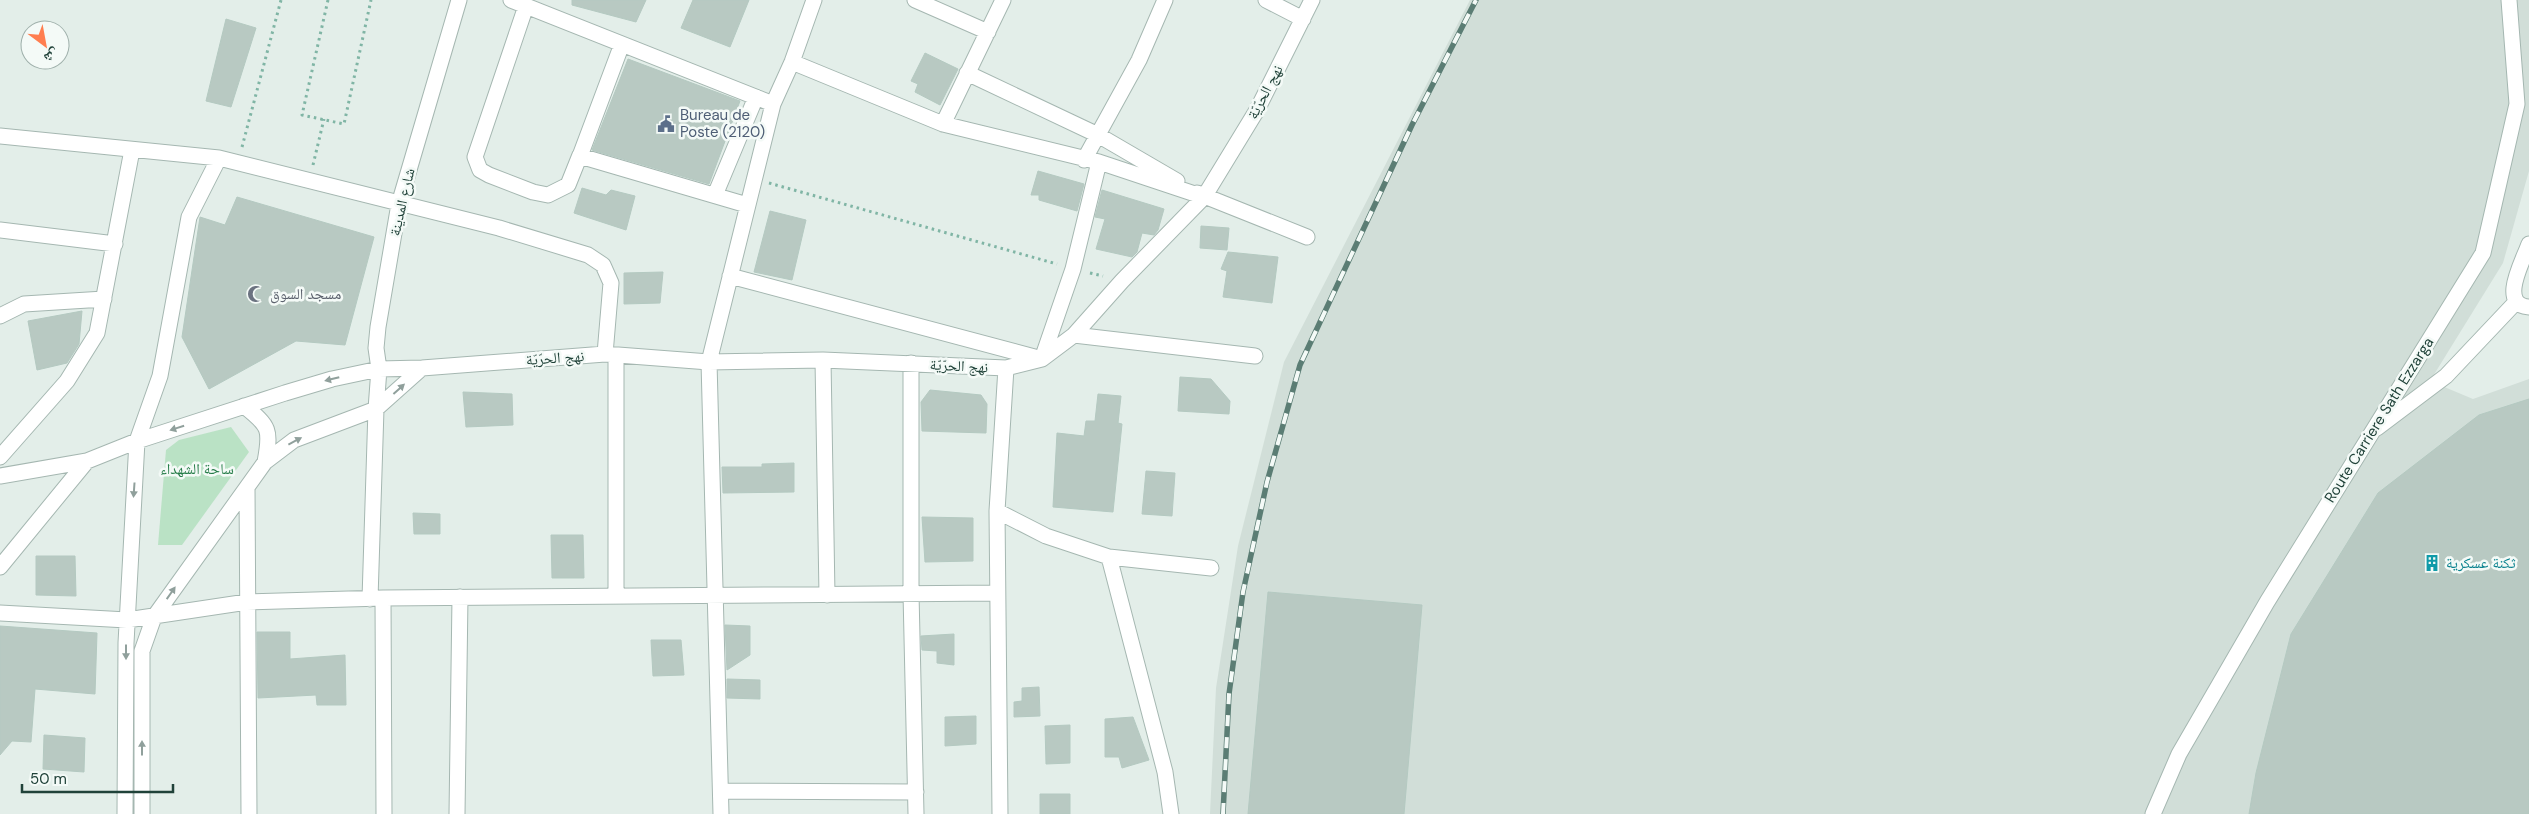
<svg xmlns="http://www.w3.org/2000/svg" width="2529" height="814" font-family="'DM Sans','Noto Naskh Arabic',sans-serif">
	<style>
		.built { fill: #d1ded8 }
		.green { fill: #bae2c5 }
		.building { fill: #b8c9c2; stroke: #b4c9c1 }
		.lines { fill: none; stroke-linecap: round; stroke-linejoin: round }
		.minor-casing { stroke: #a5b7b1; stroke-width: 17 }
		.path { stroke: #80b5a5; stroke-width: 3; stroke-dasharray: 2.5 4; stroke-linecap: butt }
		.minor { stroke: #fff; stroke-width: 15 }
		.rail-casing { stroke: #5b7d74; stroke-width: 5.5 }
		.rail { stroke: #f4faf7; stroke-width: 4; stroke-dasharray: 11; stroke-linecap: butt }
		.oneway { fill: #90a09c }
		.labels { text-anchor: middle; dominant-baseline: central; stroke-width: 5; stroke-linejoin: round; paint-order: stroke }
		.street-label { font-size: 15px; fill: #204239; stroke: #f4faf7 }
		.service-label { font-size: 15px; fill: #4e5e75; stroke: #f4faf7; text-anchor: start }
		.worship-label { font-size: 15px; fill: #5b616d; stroke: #f4faf7; text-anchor: start }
		.park-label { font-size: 15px; fill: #267d49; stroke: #f4faf7 }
		.culture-label { font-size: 15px; fill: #0d838f; stroke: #f4faf7; text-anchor: start }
	</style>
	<rect width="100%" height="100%" fill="#e3eee9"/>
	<!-- built -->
	<path class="built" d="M1470,0H2529V171L2503,263L2430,381L2473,399L2529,379V814H1210L1216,688L1238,546L1284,362Z"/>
	<!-- green -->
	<path class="green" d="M231,427L249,452L182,545H158L166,450L179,440Z"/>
	<!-- building -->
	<path class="building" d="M572,0H646L636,22L572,5Z
		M693,0H749L730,47L681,28Z
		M226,19L256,28L231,107L206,101Z
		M925,53L958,69L940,105L915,92L918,84L911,81Z
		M628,59L740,101L709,184L592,150Z
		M1038,171L1084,184L1077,211L1039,200V195H1031Z
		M582,188L606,195L611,190L635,196L626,230L574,213Z
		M1102,190L1164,209L1158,230L1154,235L1142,233L1137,252L1132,257L1096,249L1105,219L1095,217Z
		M237,197L374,237L345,345L296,341L209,389L182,337L200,217L225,225Z
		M770,211L806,220L792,280L754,272Z
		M1201,226L1229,228L1227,250L1200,248Z
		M1228,252L1278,257L1272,303L1223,297L1227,271L1221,269Z
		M663,272L660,303L624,304V273Z
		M82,311L79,344L67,363L37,370L28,321Z
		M1180,377L1211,379L1230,401L1229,414L1178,411Z
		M930,390L981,395L987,404L986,433L922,431L921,402Z
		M463,392L512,394L513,425L466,427Z
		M1098,394L1121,396L1118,423L1122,424L1113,512L1053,507L1057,433L1084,436L1086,421H1095Z
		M2529,399V814H2249L2256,773L2291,634L2378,493L2479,415Z
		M794,463V492L723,493L722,467H762V464Z
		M1146,471L1175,473L1172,516L1142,514Z
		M413,513L440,514V534H414Z
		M922,517L973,518V561L925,562Z
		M551,535H583L584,578H552Z
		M36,556H75L76,596L36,595Z
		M1268,592L1422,605L1404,814H1248Z
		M725,625L750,626V655L727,670Z
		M0,626L97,633L95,694L35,689L31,742L12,741L0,755Z
		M257,632H290V659L345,655L346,705H317L316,695L258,698Z
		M954,634V665L937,663V651L922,650L921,636Z
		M651,640H681L684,675L653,676Z
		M727,679L760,680V699L727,698Z
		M1039,687L1040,716L1014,717V702L1022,701V688Z
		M976,716V744L945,746V717Z
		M1133,717L1149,760L1122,768L1119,757H1105V719Z
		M1070,725V763L1046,764L1045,726Z
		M44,735L85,738L84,772L43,769Z
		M1040,794H1070V814H1040Z"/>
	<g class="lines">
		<!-- minor casing -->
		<g class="minor-casing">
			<path id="minor" d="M511,0L773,104
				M915,0L988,32
				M1266,0L1303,19
				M526,6L475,157L480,170L489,175L533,192L548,195L568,185L580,155
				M622,44L580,156L747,205
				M792,62L943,124L1099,162L1204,197
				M967,73L1098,135L1177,181
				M943,124L1003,0
				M0,136L219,158L499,228L588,255L603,265L611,283L605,354
				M1084,160L1139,60L1165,0
				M1197,193L1307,237
				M715,195L756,97
				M0,230L115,244
				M2529,244C2523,261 2498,305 2529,307
				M730,276L1042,359L1073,269L1099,162
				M0,316L24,304L104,299
				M1074,335L1255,356
				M616,355V596
				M823,360L827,595
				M911,363V593L916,814
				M244,406C270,426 271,430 265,462
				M2377,428L2446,376L2516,302
				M0,457L67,381L97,333L132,150
				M0,476L87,461L137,441L285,393L332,379L379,369L422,368L605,354L709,362L823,360L1006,368L1042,359L1074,335L1122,281L1204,197L1257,110L1312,0
				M247,487L249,814
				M997,511L1046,536L1109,557L1165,772L1171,814
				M1109,557L1211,568
				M0,567L87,461
				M383,598L384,814
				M370,599L376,409L379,369L376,348L378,327L399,204L459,0
				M0,613L127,620L247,602L383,598L997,593
				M721,791L916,792
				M125,814L126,643L137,441L160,376L189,217L219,158
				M142,814V651L154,617L265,462L294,440L376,409L422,368
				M457,814L460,597
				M721,814L709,362L773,104L792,62L814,0
				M1000,814L997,511L1006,368
				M2153,814L2179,754L2267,602L2483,253L2517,104L2509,0"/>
		</g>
		<!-- path -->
		<path class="path" d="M328,0L302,115L344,124L371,0
			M242,147L281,0
			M313,165L324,119
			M769,183L1057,264
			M1090,273L1103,276"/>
		<!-- minor -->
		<use href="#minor" class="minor"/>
		<!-- rail casing -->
		<g class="rail-casing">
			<path id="rail" d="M1223,814L1229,694L1243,592L1267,482L1300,365L1412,125L1476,0"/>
		</g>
		<!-- rail -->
		<use href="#rail" class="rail"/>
	</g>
	<!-- one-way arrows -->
	<defs><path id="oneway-solid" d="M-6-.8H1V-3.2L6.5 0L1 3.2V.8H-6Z" transform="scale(1.25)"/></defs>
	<g class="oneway">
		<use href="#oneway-solid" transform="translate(332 379) rotate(166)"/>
		<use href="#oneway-solid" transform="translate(399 389) rotate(-42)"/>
		<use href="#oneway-solid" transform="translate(177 428) rotate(162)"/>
		<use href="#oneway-solid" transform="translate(295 441) rotate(-28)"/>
		<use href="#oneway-solid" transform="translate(134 490) rotate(94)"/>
		<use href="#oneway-solid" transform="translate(171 593) rotate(-55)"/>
		<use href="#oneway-solid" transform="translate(126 652) rotate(90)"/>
		<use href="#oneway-solid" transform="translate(142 748) rotate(-90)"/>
	</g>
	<!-- icons -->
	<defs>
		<g id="civic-bare" transform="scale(1.35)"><path d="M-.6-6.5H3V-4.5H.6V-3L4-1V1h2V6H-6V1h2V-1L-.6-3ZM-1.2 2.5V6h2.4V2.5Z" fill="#5c6f8a" stroke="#f4faf7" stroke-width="2.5" paint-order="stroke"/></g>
		<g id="mosque-bare" transform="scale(1.35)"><path d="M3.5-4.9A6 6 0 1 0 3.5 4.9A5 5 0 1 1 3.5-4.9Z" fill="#6b7280" stroke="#f4faf7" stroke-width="2.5" paint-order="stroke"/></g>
		<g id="building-bare" transform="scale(1.35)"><path d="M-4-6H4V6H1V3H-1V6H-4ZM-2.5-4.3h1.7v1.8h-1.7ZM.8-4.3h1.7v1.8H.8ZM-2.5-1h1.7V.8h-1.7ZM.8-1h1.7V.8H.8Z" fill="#0f9aa8" stroke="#f4faf7" stroke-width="2.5" paint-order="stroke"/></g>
	</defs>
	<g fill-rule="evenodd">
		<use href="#civic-bare" x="666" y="124"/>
		<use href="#mosque-bare" x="256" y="294"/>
		<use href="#building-bare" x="2432" y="563"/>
	</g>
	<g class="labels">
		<!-- street labels -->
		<g class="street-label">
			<text transform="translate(1265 92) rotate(-62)">نهج الحرّيّة</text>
			<text transform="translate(402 202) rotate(-77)">شارع المدينة</text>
			<text transform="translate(555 358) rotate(-4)">نهج الحرّيّة</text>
			<text transform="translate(959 366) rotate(3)">نهج الحرّيّة</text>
			<text transform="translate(2379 420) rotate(-58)">Route Carriere Sath Ezzarga</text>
		</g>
		<!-- service labels -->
		<g class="service-label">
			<text x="680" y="115">Bureau de<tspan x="680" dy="17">Poste (2120)</tspan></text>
		</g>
		<!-- worship labels -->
		<g class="worship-label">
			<text x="270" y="294">مسجد السوق</text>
		</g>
		<!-- park labels -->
		<g class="park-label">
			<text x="197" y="469">ساحة الشهداء</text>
		</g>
		<!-- culture labels -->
		<g class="culture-label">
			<text x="2446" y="563">ثكنة عسكرية</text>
		</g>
	</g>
	<!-- north arrow -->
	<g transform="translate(45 45) rotate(148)"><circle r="24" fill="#f4faf7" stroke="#9fb0ab"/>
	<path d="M0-4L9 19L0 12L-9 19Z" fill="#ff7e50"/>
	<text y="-8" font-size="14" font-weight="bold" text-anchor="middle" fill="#204239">ش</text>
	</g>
	<!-- scale -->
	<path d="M22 784v8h151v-8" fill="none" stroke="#204239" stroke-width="2.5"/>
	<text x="30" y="784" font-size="15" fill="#204239" stroke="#f4faf7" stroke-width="4" paint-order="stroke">50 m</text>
</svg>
